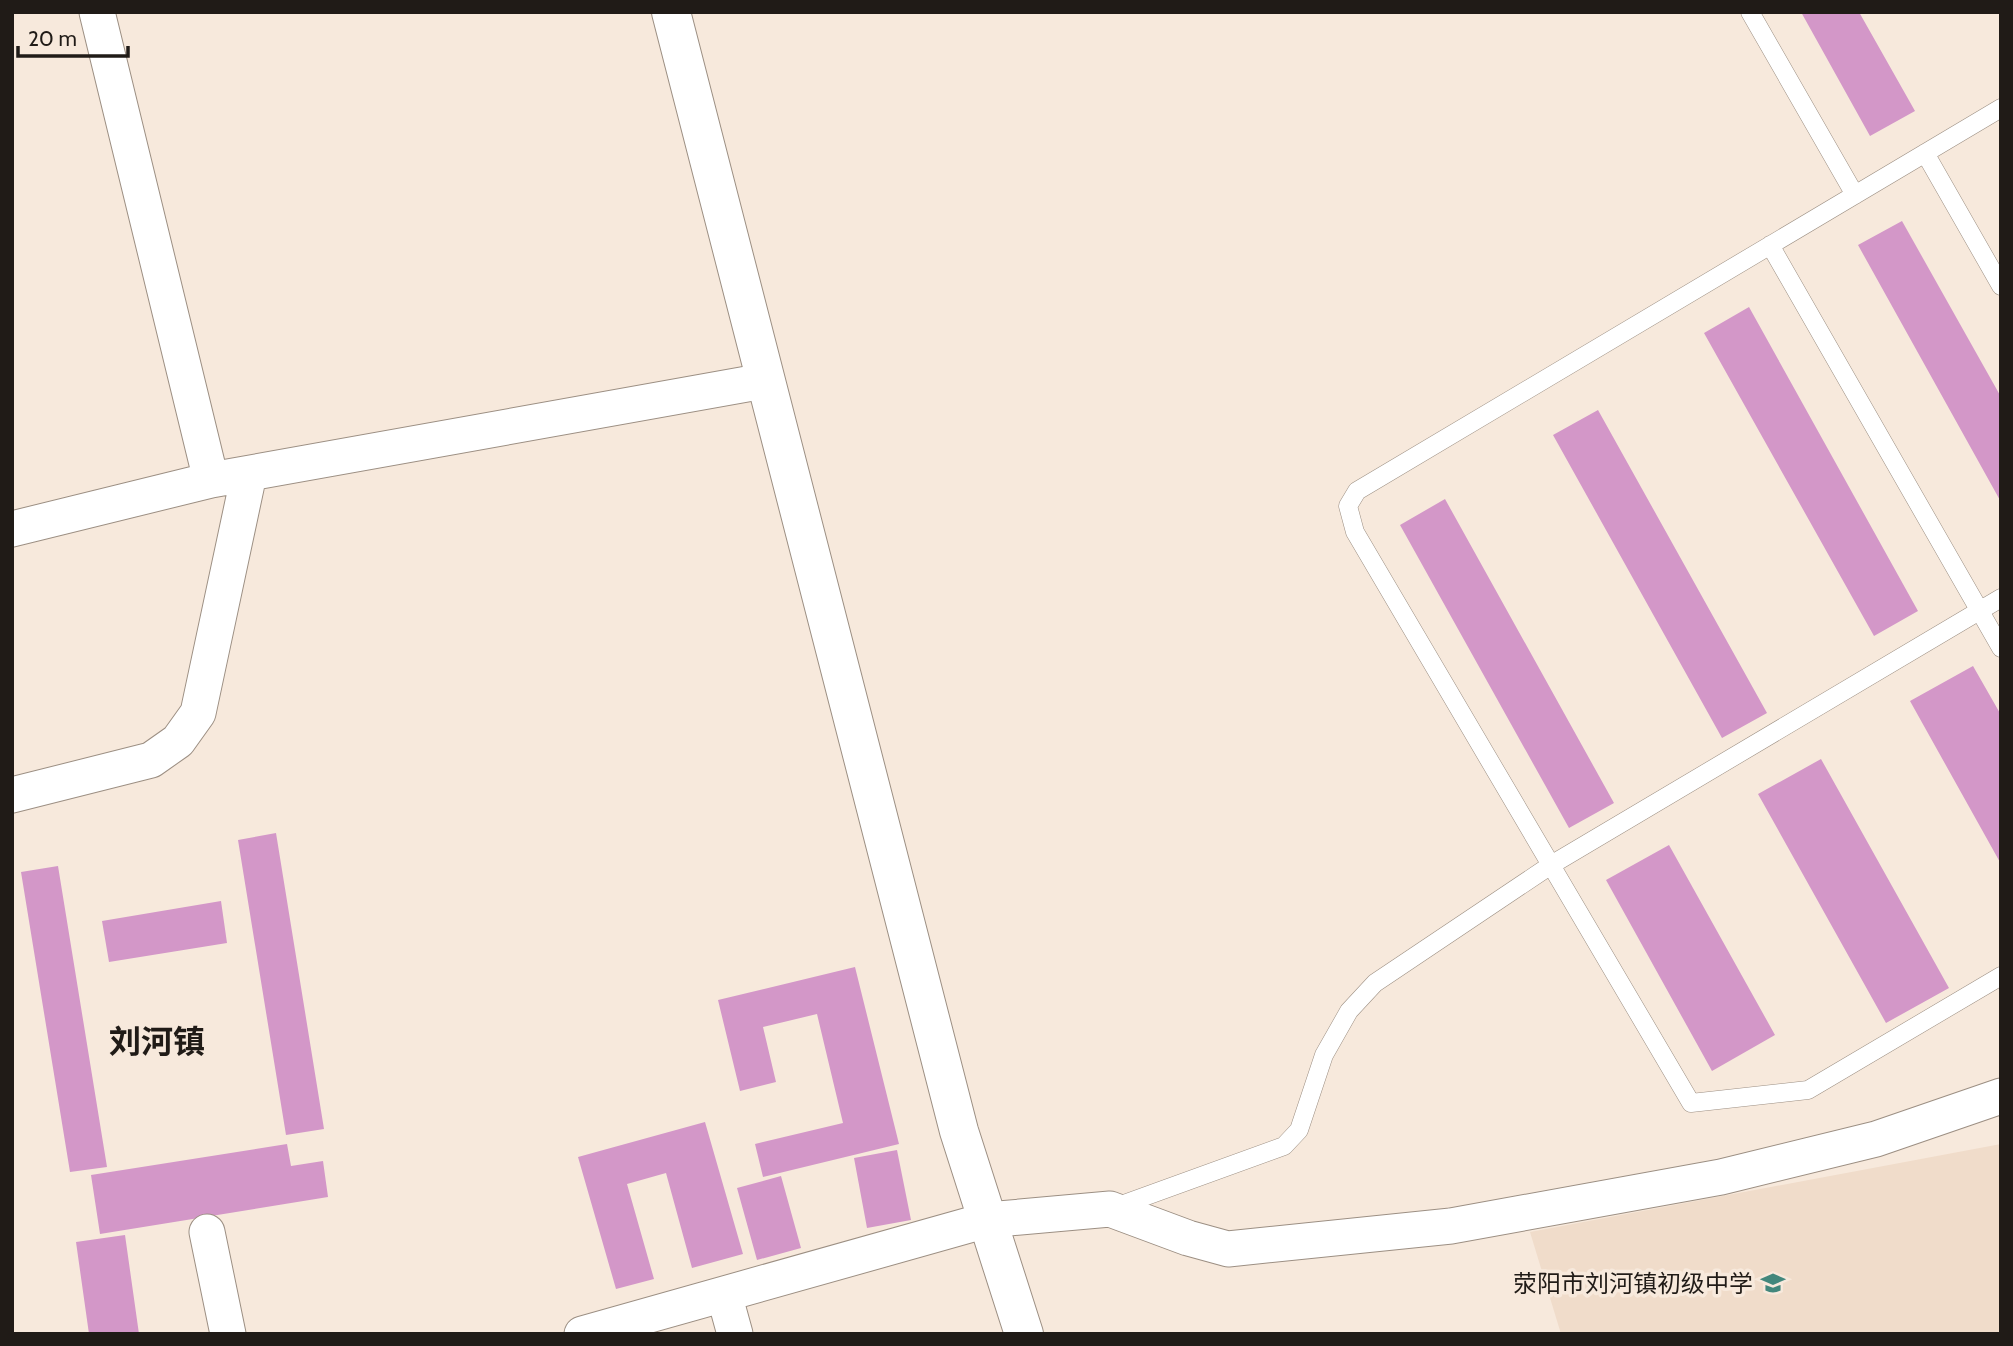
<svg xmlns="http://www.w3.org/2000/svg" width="2013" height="1346" font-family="Cabin,'Noto Sans SC',sans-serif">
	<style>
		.built { fill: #f0dcca }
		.building { fill: #d397c8 }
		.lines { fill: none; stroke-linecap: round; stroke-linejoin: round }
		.service-casing { stroke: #9c8f83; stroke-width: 19 }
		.minor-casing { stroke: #9c8f83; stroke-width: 37 }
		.secondary-casing { stroke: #9c8f83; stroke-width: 40 }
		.service { stroke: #fff; stroke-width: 18 }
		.minor { stroke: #fff; stroke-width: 35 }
		.secondary { stroke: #fff; stroke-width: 38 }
		.labels { text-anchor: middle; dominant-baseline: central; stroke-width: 7; stroke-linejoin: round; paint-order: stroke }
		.poi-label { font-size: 24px; fill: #201b17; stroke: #f7e9dc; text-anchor: end }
		.district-label { font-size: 32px; font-weight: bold; fill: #201b17; stroke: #f7e9dc }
	</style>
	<rect width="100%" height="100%" fill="#f7e9dc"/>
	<!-- built -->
	<path class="built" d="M2001,1144V1334H1561L1530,1232Z"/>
	<!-- building -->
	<path class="building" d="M1801,12H1859L1915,111L1870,136Z
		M1902,221L2001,397V502L1858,245Z
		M1749,307L1918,611L1874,636L1704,333Z
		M1598,410L1767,713L1722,738L1553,435Z
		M1445,499L1614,803L1569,828L1400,525Z
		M1973,666L2001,715V864L1910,701Z
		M1821,759L1949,988L1886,1023L1758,794Z
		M276,833L324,1129L286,1135L238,840Z
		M1669,845L1775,1035L1712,1071L1606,880Z
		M58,866L107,1167L70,1172L21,872Z
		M221,901L227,943L109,962L102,921Z
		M855,967L899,1144L763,1177L755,1144L843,1123L817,1014L763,1027L776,1082L740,1091L718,1000Z
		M705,1122L743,1254L692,1268L666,1173L627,1184L654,1279L616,1289L578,1157Z
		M287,1144L291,1166L323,1161L328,1197L100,1234L91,1175Z
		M897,1150L911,1220L867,1228L854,1158Z
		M781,1176L801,1248L757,1260L737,1188Z
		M125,1235L139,1334H89L76,1242Z"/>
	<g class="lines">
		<!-- service casing -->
		<g class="service-casing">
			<path id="service" d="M1750,12L1855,195
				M2001,108L1357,491L1348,506L1355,532L1691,1103L1808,1090L2001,976
				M1925,153L2001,286
				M1770,245L2001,648
				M1113,1208L1284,1146L1299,1130L1324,1055L1349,1011L1375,983L1551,865L2001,598"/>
		</g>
		<!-- minor casing -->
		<g class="minor-casing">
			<path id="minor" d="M97,12L211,480
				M12,529L211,480L764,381
				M12,795L151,760L178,741L198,713L249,474
				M207,1232L228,1334
				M724,1294L735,1334
				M582,1334L987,1220L1110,1209L1188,1238L1228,1249L1451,1226L1721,1177L1876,1139L2001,1096"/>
		</g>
		<!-- secondary casing -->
		<g class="secondary-casing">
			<path id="secondary" d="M671,12L959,1131L1024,1334"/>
		</g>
		<!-- service -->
		<use href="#service" class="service"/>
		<!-- minor -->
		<use href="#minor" class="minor"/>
		<!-- secondary -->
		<use href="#secondary" class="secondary"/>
	</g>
	<!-- icons -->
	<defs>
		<g id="school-bare" transform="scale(1.89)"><path d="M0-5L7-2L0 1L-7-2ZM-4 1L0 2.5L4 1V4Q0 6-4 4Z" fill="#42877c" stroke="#f7e9dc" stroke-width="2.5" paint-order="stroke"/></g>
	</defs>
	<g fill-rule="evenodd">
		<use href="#school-bare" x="1773" y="1283"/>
	</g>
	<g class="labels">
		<!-- poi labels -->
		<g class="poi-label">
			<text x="1753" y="1283">荥阳市刘河镇初级中学</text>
		</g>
		<!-- district labels -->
		<g class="district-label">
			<text x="157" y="1041">刘河镇</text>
		</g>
	</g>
	<!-- border -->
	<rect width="2013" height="1346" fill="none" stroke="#201b17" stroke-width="28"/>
	<!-- scale -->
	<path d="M18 46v10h110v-10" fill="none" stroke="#201b17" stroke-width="3.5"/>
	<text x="28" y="46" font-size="21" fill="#201b17" stroke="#f7e9dc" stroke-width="5" paint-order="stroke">20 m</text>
</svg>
